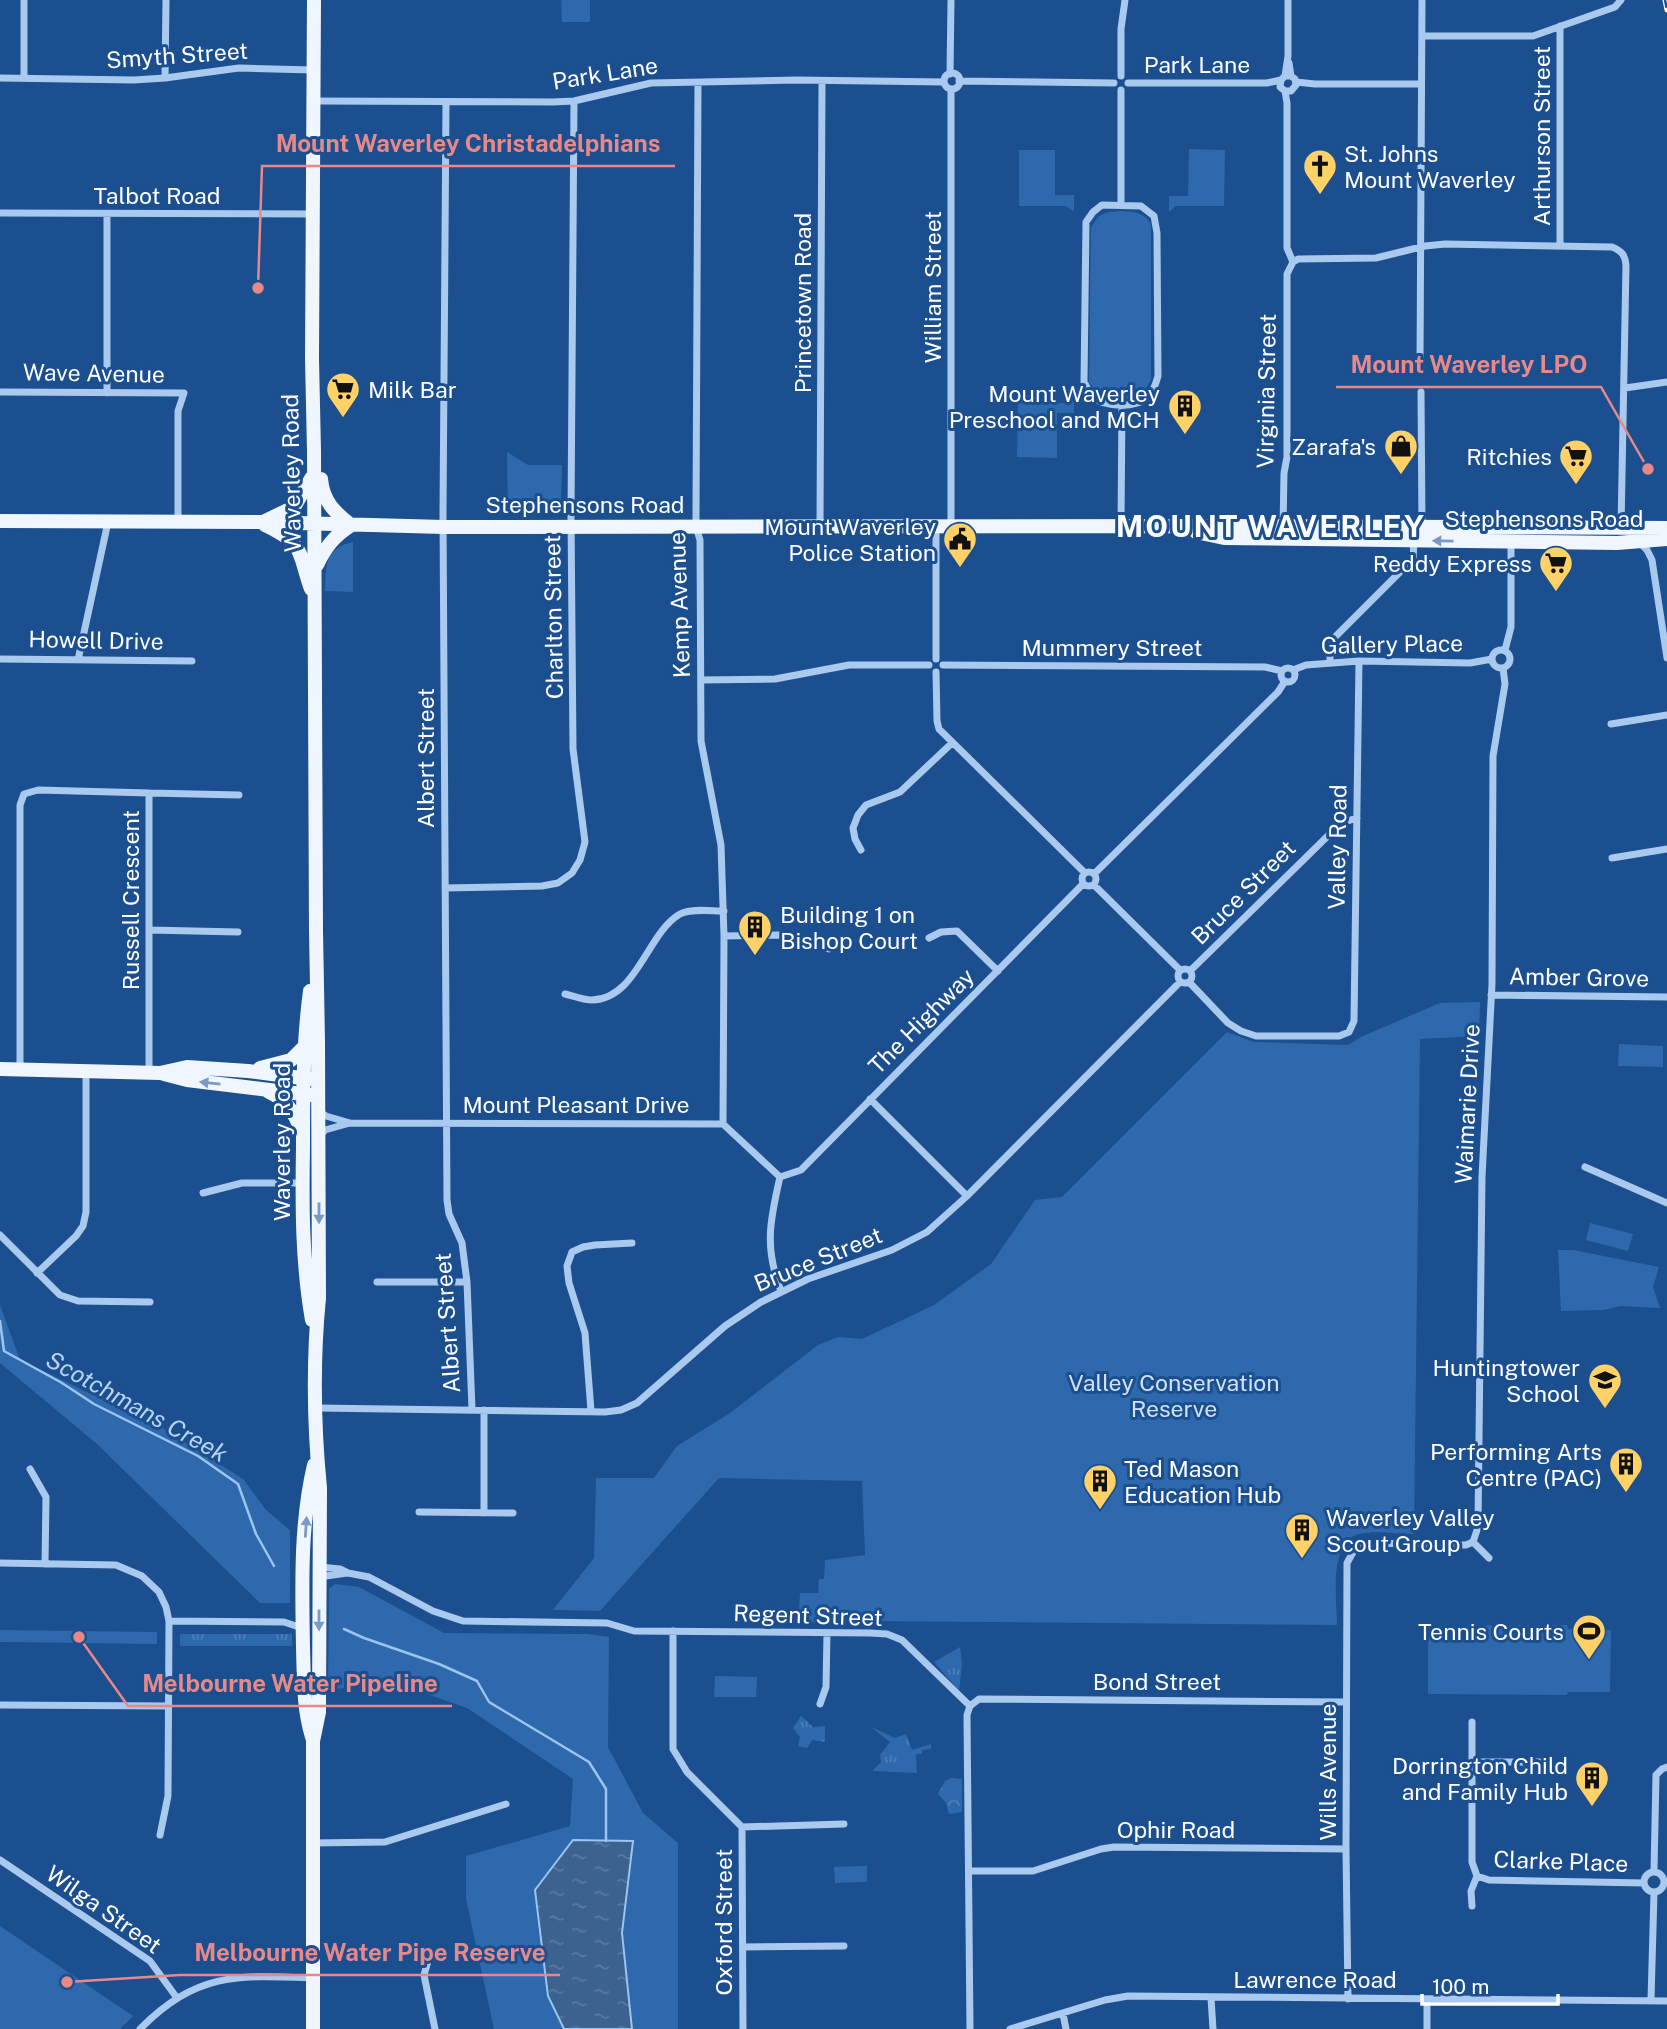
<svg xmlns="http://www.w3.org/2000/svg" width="1667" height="2029" font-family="'Public Sans',sans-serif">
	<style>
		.grass { fill: url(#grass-tufts) }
		.forest { fill: url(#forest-crowns) }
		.park { fill: #2e69ad }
		.water { fill: url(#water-ripples); stroke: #9cc4f0; stroke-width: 2 }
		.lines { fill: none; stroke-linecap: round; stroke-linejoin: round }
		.stream { stroke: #9cc4f0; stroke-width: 2.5 }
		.street { stroke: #a9c9ee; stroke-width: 7 }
		.primary { stroke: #f0f6ff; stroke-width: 14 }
		.rail-casing { stroke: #fff; stroke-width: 5 }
		.rail { stroke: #1b4f8f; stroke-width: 2.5; stroke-dasharray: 8; stroke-linecap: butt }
		.oneway { fill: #7b9ac1 }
		.labels { text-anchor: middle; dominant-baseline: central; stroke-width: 6; stroke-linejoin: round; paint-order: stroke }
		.street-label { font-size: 23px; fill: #fff; stroke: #1b4f8f }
		.poi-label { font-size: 23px; fill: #fff; stroke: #1b4f8f; text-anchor: end }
		.park-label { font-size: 23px; fill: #cfe3fa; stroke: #1b4f8f }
		.water-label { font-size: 24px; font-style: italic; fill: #b5d3f5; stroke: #1b4f8f }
		.district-label { font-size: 30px; font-weight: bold; letter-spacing: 2px; fill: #fff; stroke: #1b4f8f }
		.leader { fill: none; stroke: #e88989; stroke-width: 2.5 }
		.callout-dot { fill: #e88989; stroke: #1b4f8f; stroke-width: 2.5 }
		.callout-label { font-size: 24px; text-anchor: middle; font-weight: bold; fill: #e88989; stroke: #1b4f8f; stroke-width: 6; stroke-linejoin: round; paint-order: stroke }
	</style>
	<defs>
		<pattern id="grass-tufts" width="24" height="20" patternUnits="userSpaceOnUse" patternTransform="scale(1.75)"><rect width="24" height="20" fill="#2e69ad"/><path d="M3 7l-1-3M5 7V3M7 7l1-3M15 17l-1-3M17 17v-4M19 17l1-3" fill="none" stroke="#4d80b9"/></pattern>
		<pattern id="forest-crowns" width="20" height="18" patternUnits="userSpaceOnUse" patternTransform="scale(1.75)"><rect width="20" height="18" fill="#2e69ad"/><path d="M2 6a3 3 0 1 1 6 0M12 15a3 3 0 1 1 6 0" fill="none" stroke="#4d80b9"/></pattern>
		<pattern id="water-ripples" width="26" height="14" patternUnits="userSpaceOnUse" patternTransform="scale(1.75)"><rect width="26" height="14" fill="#3c6290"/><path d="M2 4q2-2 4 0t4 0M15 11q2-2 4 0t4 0" fill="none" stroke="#597aa1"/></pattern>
	</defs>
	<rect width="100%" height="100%" fill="#1b4f8f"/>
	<!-- grass -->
	<path class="grass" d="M180,1634H292V1646H180Z
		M960,1647L962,1664L959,1691L934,1662Z
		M801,1716L813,1727L825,1726V1742L812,1740L807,1748L798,1746L800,1737L793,1728Z
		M871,1727L895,1738L906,1734L912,1750L931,1744V1749L922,1750V1754H916L917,1773L872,1771L881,1762L880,1755L890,1742Z"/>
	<!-- forest -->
	<path class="forest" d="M951,1778L962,1779V1812L949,1814L946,1803L938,1794L945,1781Z"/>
	<!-- park -->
	<path class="park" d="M561,0H590V22H562Z
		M1189,149L1225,150L1224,206H1176L1169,212V196H1188Z
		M1019,150H1055V195H1074V212L1066,206H1019Z
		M1121,211C1134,212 1145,212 1151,225V380C1147,386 1143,394 1135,397C1125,401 1104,399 1096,391C1093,389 1092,385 1089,382L1091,228C1099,213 1104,212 1121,211Z
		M1074,395V413H1057V458L1017,457L1018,403H1064L1070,400Z
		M507,452L528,465H562L561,509L557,513H508Z
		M353,542V592L325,591C326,566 324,548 353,542Z
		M1480,1002L1479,1036L1420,1039L1414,1534C1398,1534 1374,1530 1359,1534C1328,1541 1337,1601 1337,1625L868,1621L782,1623L783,1611L799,1610L800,1593H818L819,1579H824L825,1560L865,1555L862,1481L719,1478L600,1611L553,1610L594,1558L596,1478H654L677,1446L730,1413L818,1345L838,1337L862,1339L934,1305L991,1264L1035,1200L1062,1197L1227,1032L1254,1042L1348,1045L1363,1036L1440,1003Z
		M1619,1044L1663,1046V1067L1618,1066Z
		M1590,1223L1633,1234L1628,1251L1586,1240Z
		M1558,1250H1573L1659,1267L1653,1287L1660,1308L1620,1306L1604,1310L1561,1311Z
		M0,1305L20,1360L161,1427L243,1479L266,1510L290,1530V1603H260L97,1444L0,1363Z
		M335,1584L359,1587L444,1633L587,1634L609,1637L608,1747L643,1813L678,1843V2029H494L466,1899V1856L570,1826L573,1779L467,1708L418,1691L380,1687L328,1689L329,1589Z
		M1567,1625L1568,1629L1611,1630L1610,1692H1568L1567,1695L1428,1694V1626Z
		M0,1630L157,1632V1644L0,1642Z
		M715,1676L757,1677L756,1697H714Z
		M867,1866V1882L835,1883L834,1867Z
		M0,1926L133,2016L120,2029H0Z"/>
	<!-- water -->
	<path class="water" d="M573,1840L633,1841L622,1933L632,2029H564L548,1996L535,1890Z"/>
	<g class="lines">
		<!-- stream -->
		<path class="stream" d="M0,1321L4,1351L62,1383L94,1404L198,1456L238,1484L256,1534L274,1566
			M344,1629L364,1638L439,1664L477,1681L489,1702L589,1762L606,1789V1841"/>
		<!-- street -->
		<path class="street" d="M1422,36H1533L1615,7L1621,0
			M1289,63L1291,76L1295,79L1296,85L1291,91H1285L1280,87L1281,80L1285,76H1291
			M944 81a8 8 0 1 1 16 0a8 8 0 1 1-16 0Z
			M950,74L951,0
			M1121,76V29L1125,0
			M1285,76L1288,56V0
			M0,78L134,80L165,78L239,68L313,70
			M24,78V0
			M165,78L166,0
			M959,81L1114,83
			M1296,82L1315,84H1421
			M698,83L696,515V527L700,540L701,741L721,845L724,936L723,1124
			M1128,83H1267L1281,80
			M314,101L553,102L574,101L651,83L796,80L944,82
			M446,103L443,513L447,1200L449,1214L462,1243L467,1282L472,1409
			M1102,205L1141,206L1154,216L1157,233L1158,376C1156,383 1154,391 1148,397C1137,408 1105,408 1093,397C1089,394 1087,386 1084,382L1086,222L1093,212Z
			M1121,205V90
			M0,213L313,214
			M1560,246V26
			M1293,262L1298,259L1376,258L1425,246L1445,244L1612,247C1622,251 1625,255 1626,265L1621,528
			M1420,362L1422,0
			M1625,388L1667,382
			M0,392L184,393L178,411V522
			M1421,392L1422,527
			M107,393V214
			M820,525L822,81
			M951,526V89
			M1121,526L1122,404
			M1283,529L1284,473L1287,457V274L1293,262L1287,248V103L1285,91
			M1639,542L1647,550L1652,560L1667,658
			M1492 659a9 9 0 1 1 18 0a9 9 0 1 1-18 0Z
			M1505,650L1511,627V542
			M0,659L192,661
			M936,659V526
			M78,660L108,522
			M1330,662V642L1413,559L1414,541
			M943,665L1265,667L1282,671
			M1281 675a7 7 0 1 1 14 0a7 7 0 1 1-14 0Z
			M1293,670L1306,665L1359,661L1470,663L1492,659
			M936,672L937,721L939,729L1085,873
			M701,680L775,679L849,665H929
			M1611,724L1667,715
			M149,793L239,795
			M861,850L855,839L853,828L858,815L866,805L900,792L952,743
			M1612,858L1667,849
			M1082 879a7 7 0 1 1 14 0a7 7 0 1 1-14 0Z
			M1094,874L1278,692L1285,681
			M1094,885L1180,970
			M445,888L542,886L558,883L572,873L580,860L585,842L573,749L571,514L574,101
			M149,930L238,932
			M724,936L779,935L796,938L829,949
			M929,938L941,932L957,931L998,971
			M1178 976a7 7 0 1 1 14 0a7 7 0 1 1-14 0Z
			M1190,971L1341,823L1357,818
			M1189,982L1228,1023L1241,1031L1256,1036H1339L1349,1032L1354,1021L1359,661
			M565,994C573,996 583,1000 592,1000C637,999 647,933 680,914C691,908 711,911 724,911
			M1491,995L1667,997
			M20,1069V805L24,794L38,790L149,793V1073
			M870,1099L967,1196
			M318,1111L326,1116L350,1123L723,1124L780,1177
			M320,1136L325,1130L350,1123
			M1585,1167L1667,1203
			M780,1177L801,1170L1083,884
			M780,1177C770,1220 764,1248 781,1291
			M203,1193L242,1183H302
			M0,1235L60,1295L78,1301L150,1302
			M37,1273L76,1236L83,1226L86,1212V1071
			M377,1282H467
			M317,1408L605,1412L621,1410L637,1403L725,1326L761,1302L808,1279L892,1250L927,1232L967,1196L1180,982
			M484,1410V1513
			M591,1411L585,1333L569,1283L567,1266L572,1252L583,1247L595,1245L632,1243
			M30,1469L46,1497L45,1564
			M419,1512L513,1513
			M1473,1542L1489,1558
			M0,1563L116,1565L142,1576L159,1592L166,1607L169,1621L284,1622L302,1628
			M320,1567L340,1569L348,1573L369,1577L433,1611L463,1621L607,1623L634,1631L870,1633L887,1634L902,1640L970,1706L967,1715L970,2029
			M319,1577L347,1573
			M673,1631V1749L687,1772L742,1827L743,2029
			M820,1704L826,1687L827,1633
			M0,1705L169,1706
			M970,1706L979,1699L1346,1702
			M1472,1722V1862L1477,1876L1489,1880L1644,1883
			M1472,1762H1541
			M742,1827L844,1824
			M160,1835L168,1796L169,1621
			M313,1843L385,1842L506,1804
			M0,1860L150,1961L177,1998
			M969,1871H1033L1101,1849L1114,1847L1346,1849
			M1654,1871L1656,1775L1662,1769L1667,1767
			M1644 1882a10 10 0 1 1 20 0a10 10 0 1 1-20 0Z
			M1472,1906L1471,1891L1477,1876
			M743,1947L844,1946
			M428,1961L424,1975L435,2029
			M1211,1998L1213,2029
			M1348,1999L1346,1849L1347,1563L1356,1547L1367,1543L1466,1545L1473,1542L1478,1527L1482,1177L1492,984L1493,756L1505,684L1503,668
			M1427,1999V2029
			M1651,2000L1654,1893
			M1063,2014L1066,2029
			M140,2029C197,1972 237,1975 313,1978
			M1010,2029L1105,2000L1128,1996L1667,2001"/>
		<!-- primary -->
		<path class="primary" d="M321,479C323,501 334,512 351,525
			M0,521L261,522L444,527L1224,526L1667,528
			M265,521L294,507L312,477
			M265,525C306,545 297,550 311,589
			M1196,532L1224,538L1617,543L1667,539
			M317,565C325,548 334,536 350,526
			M310,991C303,1043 303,1095 303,1147C302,1205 302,1263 312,1320
			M260,1068L291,1060L305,1046
			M0,1069L160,1073L187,1067L248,1071L309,1079
			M164,1074L187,1080L310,1095
			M269,1092C284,1099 296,1113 300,1129
			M312,1737C303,1708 304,1678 303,1647C302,1587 300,1524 314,1465
			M313,2029V1741L319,1712L320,1488C314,1427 313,1359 319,1298L318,1041L316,931L314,451L312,359L314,0"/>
		<!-- rail casing -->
		<g class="rail-casing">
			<path id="rail" d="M1665,0L1667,10"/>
		</g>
		<!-- rail -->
		<use href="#rail" class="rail"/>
	</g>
	<!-- one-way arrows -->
	<defs><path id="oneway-solid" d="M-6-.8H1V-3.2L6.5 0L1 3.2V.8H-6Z" transform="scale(1.75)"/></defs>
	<g class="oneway">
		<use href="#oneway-solid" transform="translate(1443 541) rotate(-179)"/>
		<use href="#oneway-solid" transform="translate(210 1083) rotate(-174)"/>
		<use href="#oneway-solid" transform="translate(319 1213) rotate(90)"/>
		<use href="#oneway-solid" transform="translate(306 1527) rotate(-86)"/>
		<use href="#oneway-solid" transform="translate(319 1620) rotate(90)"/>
	</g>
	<!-- icons -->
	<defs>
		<g id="church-pin" transform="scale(1.75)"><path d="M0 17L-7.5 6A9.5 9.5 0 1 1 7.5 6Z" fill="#ffd166" stroke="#1b4f8f"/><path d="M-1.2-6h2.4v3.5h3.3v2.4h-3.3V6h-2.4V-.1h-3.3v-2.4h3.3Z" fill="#111"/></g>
		<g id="supermarket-pin" transform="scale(1.75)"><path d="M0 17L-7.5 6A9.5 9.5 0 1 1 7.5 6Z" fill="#ffd166" stroke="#1b4f8f"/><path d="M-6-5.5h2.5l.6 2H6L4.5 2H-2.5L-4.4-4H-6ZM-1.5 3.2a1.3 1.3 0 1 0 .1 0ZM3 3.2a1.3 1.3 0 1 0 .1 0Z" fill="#111"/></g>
		<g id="building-pin" transform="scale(1.75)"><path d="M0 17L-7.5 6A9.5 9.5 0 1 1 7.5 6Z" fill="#ffd166" stroke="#1b4f8f"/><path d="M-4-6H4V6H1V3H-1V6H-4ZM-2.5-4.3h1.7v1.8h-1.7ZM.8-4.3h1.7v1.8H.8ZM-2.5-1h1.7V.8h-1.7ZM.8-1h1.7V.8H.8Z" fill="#111"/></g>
		<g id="shop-pin" transform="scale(1.75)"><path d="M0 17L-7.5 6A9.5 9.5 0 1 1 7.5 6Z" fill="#ffd166" stroke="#1b4f8f"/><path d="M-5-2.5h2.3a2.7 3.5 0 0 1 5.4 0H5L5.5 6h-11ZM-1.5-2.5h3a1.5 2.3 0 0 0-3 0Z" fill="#111"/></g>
		<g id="civic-pin" transform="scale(1.75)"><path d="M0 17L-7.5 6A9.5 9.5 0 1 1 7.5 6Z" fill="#ffd166" stroke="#1b4f8f"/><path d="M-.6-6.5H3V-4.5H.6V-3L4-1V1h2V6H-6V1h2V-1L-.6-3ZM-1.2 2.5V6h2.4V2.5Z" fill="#111"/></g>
		<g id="school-pin" transform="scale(1.75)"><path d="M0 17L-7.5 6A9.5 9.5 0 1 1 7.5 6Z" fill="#ffd166" stroke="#1b4f8f"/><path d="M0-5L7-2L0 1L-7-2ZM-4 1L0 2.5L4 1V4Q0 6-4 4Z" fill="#111"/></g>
		<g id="stadium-pin" transform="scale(1.75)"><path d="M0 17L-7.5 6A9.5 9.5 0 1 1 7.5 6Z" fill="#ffd166" stroke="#1b4f8f"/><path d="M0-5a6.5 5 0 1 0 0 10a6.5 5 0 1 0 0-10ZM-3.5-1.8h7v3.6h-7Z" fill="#111"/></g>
	</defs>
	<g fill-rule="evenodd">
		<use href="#church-pin" x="1320" y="166"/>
		<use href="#supermarket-pin" x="343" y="389"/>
		<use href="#building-pin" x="1185" y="406"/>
		<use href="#shop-pin" x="1401" y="446"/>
		<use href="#supermarket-pin" x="1576" y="456"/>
		<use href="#civic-pin" x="960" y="539"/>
		<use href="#supermarket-pin" x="1556" y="563"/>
		<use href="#building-pin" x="755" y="927"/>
		<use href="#school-pin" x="1605" y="1380"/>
		<use href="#building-pin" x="1626" y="1464"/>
		<use href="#building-pin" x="1100" y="1481"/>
		<use href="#building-pin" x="1302" y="1530"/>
		<use href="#stadium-pin" x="1589" y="1631"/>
		<use href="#building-pin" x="1592" y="1778"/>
	</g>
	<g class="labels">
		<!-- street labels -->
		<g class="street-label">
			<text transform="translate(177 55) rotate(-4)">Smyth Street</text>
			<text x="1197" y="64">Park Lane</text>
			<text transform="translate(605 73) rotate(-9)">Park Lane</text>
			<text transform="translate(1541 136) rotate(-90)">Arthurson Street</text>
			<text x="157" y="195">Talbot Road</text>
			<text transform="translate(932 287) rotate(-90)">William Street</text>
			<text transform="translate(802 303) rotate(-90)">Princetown Road</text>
			<text transform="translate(94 373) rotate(1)">Wave Avenue</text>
			<text transform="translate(1266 391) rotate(-89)">Virginia Street</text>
			<text transform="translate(291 473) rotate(-91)">Waverley Road</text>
			<text x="585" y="504">Stephensons Road</text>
			<text x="1544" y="518">Stephensons Road</text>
			<text transform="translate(679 605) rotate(-92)">Kemp Avenue</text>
			<text transform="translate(553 617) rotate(-91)">Charlton Street</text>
			<text transform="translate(96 640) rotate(1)">Howell Drive</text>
			<text transform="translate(1392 644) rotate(-1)">Gallery Place</text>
			<text x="1112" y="647">Mummery Street</text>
			<text transform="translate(425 758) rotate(-90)">Albert Street</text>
			<text transform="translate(1337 847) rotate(-89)">Valley Road</text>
			<text transform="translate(1243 892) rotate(-45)">Bruce Street</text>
			<text transform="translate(130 900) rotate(-90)">Russell Crescent</text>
			<text transform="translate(1579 977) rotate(1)">Amber Grove</text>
			<text transform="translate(921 1021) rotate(-45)">The Highway</text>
			<text x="576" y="1104">Mount Pleasant Drive</text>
			<text transform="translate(1467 1104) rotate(-87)">Waimarie Drive</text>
			<text transform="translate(281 1142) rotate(-90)">Waverley Road</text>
			<text transform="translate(818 1259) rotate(-22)">Bruce Street</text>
			<text transform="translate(447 1323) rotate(-94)">Albert Street</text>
			<text transform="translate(808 1615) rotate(2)">Regent Street</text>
			<text x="1157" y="1681">Bond Street</text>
			<text transform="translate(1327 1772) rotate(-90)">Wills Avenue</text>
			<text x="1176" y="1829">Ophir Road</text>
			<text transform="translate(1561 1861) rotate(2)">Clarke Place</text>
			<text transform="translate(104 1909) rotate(35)">Wilga Street</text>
			<text transform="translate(723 1922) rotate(-90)">Oxford Street</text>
			<text x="1315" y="1979">Lawrence Road</text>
		</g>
		<!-- poi labels -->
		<g class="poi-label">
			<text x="1344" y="153" text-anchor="start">St. Johns<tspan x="1344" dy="26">Mount Waverley</tspan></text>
			<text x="368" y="389" text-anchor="start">Milk Bar</text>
			<text x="1160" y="393">Mount Waverley<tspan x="1160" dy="26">Preschool and MCH</tspan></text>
			<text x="1376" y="446">Zarafa's</text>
			<text x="1552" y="456">Ritchies</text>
			<text x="936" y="526">Mount Waverley<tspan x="936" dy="26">Police Station</tspan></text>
			<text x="1532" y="563">Reddy Express</text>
			<text x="780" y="914" text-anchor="start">Building 1 on<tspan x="780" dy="26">Bishop Court</tspan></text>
			<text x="1580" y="1367">Huntingtower<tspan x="1580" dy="26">School</tspan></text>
			<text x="1602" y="1451">Performing Arts<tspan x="1602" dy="26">Centre (PAC)</tspan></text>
			<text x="1124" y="1468" text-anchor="start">Ted Mason<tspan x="1124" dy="26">Education Hub</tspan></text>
			<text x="1326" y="1517" text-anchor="start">Waverley Valley<tspan x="1326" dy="26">Scout Group</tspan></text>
			<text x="1564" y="1631">Tennis Courts</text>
			<text x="1568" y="1765">Dorrington Child<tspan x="1568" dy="26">and Family Hub</tspan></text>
		</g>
		<!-- park labels -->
		<g class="park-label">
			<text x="1174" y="1382">Valley Conservation<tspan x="1174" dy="26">Reserve</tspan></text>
		</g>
		<!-- water labels -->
		<g class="water-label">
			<text transform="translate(137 1406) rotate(29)">Scotchmans Creek</text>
		</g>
		<!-- district labels -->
		<g class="district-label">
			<text x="1271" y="526">MOUNT WAVERLEY</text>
		</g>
	</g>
	<!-- callouts -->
	<path class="leader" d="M258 288L262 166H675M1648 469L1601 387H1336M79 1637L128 1706H452M67 1982L180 1975H560"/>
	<g class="callout-dot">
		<circle cx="258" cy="288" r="7"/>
		<circle cx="1648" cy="469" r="7"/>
		<circle cx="79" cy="1637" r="7"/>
		<circle cx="67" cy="1982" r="7"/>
	</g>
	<g class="callout-label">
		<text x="468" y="152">Mount Waverley Christadelphians</text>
		<text x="1469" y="373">Mount Waverley LPO</text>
		<text x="290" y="1692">Melbourne Water Pipeline</text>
		<text x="370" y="1961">Melbourne Water Pipe Reserve</text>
	</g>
	<!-- scale -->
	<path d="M1422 1994v10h136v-10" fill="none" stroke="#ffffff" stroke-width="3.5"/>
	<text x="1432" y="1994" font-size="21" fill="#ffffff" stroke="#1b4f8f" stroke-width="5" paint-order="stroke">100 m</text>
</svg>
